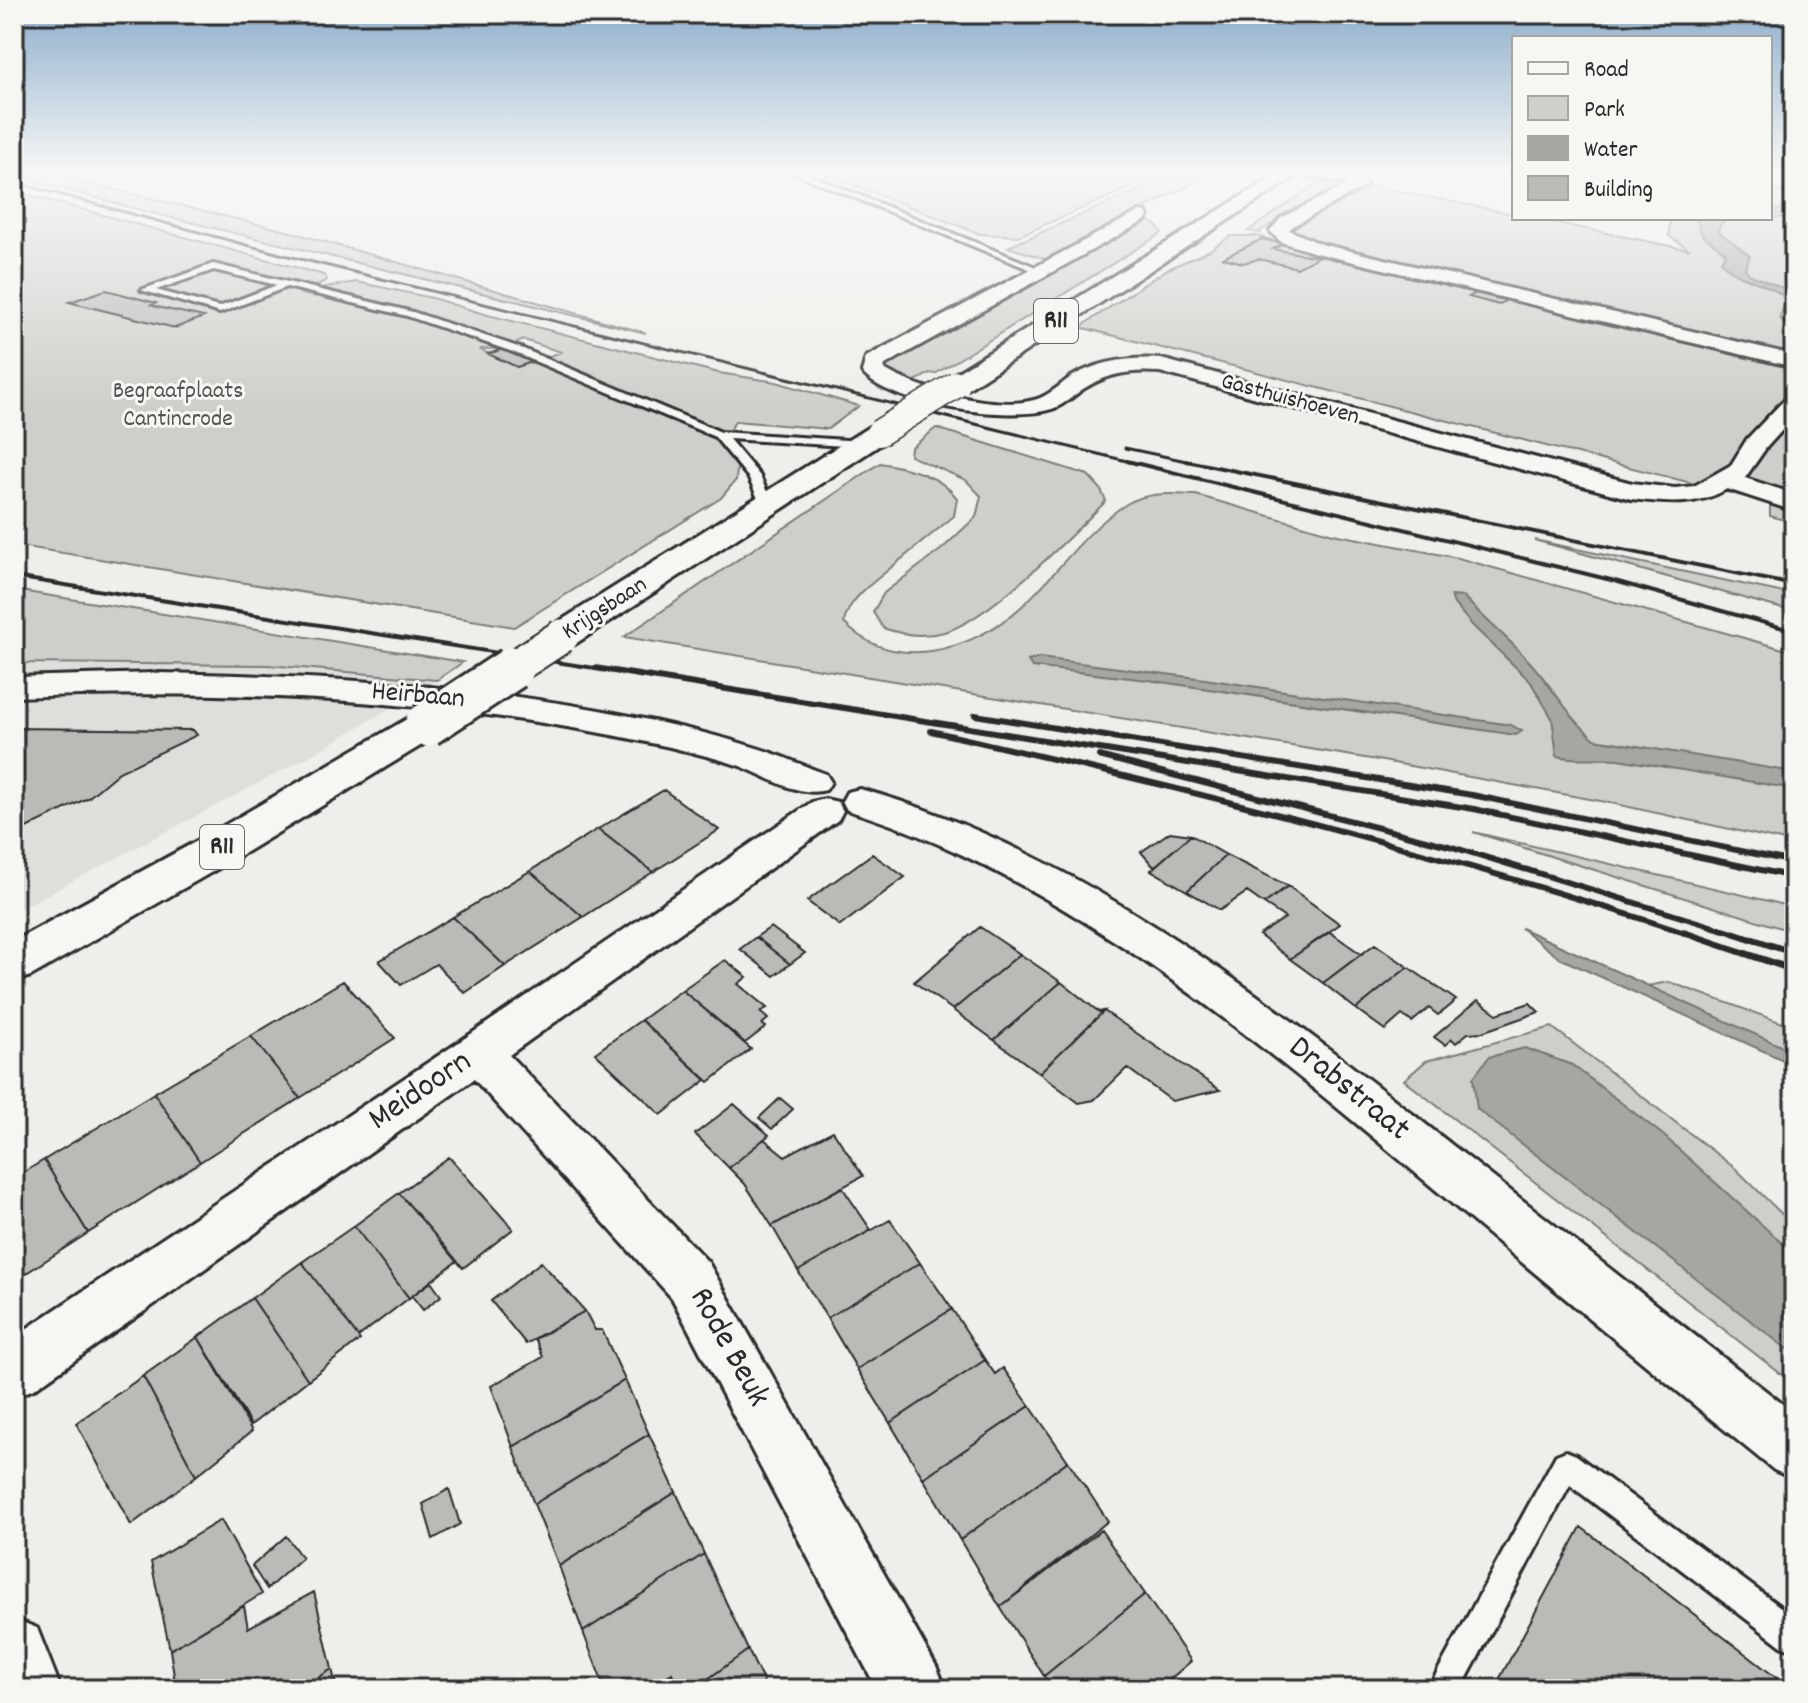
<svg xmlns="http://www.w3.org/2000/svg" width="1808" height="1703" font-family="Dekko,sans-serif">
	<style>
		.built { fill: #dededb }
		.green { fill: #cececa; stroke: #7c7c7a; stroke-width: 2; fill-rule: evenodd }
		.water { fill: #a6a6a3; stroke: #757573; stroke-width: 2 }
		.building { fill: #babab7; stroke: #2b2b2b; stroke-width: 2 }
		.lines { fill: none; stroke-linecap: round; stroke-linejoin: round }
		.service-casing { stroke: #2b2b2b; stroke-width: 6 }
		.minor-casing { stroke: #2b2b2b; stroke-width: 6 }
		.primary-casing { stroke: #2b2b2b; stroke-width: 6 }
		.service { fill: #f6f6f2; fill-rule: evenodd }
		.minor { fill: #f6f6f2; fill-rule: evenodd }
		.primary { fill: #f6f6f2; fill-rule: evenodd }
		.rail-far3 { stroke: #2b2b2b; stroke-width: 3 }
		.rail-far2 { stroke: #2b2b2b; stroke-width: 4 }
		.rail-far1 { stroke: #2b2b2b; stroke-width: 6 }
		.rail { stroke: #2b2b2b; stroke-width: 7 }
		.primary-bridge-far2-casing { stroke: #2b2b2b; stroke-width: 29; stroke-linecap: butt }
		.primary-bridge-far1-casing { stroke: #2b2b2b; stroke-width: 37; stroke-linecap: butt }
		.primary-bridge-casing { stroke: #2b2b2b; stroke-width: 48; stroke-linecap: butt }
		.primary-bridge-far2 { stroke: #f6f6f2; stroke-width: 26 }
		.primary-bridge-far1 { stroke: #f6f6f2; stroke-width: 33 }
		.primary-bridge { stroke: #f6f6f2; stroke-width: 42 }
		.labels { text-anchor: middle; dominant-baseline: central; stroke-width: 6; stroke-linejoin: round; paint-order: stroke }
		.far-park-label { font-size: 24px; fill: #545453; stroke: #f6f6f2 }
		.far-street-label { font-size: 24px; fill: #2b2b2b; stroke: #f6f6f2 }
		.shield { fill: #f6f6f2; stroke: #686867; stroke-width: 2 }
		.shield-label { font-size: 26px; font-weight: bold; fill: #2b2b2b }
		.street-label { font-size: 28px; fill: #2b2b2b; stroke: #f6f6f2 }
		.near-street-label { font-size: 34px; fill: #2b2b2b; stroke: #f6f6f2 }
	</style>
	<rect width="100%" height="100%" fill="#eeeeea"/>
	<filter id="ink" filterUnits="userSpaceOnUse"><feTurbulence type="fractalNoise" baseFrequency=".0125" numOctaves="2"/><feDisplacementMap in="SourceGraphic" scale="16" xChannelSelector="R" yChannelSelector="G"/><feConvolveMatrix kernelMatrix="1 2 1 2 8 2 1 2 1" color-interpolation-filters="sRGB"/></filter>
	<g filter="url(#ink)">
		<!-- built -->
		<path class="built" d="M126,662L268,665L437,680L310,756L14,912V663Z"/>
		<!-- green -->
		<path class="green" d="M14,172H41L287,231L646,333L152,213L34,181Z
			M820,172H1166L1019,236L980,234Z
			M1179,172L1213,173L1045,259L1008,247Z
			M1318,183L1337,188V192L1261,230V233L1248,231Z
			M1373,186L1514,214V218H1532L1690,250L1669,236L1670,218H1770V193L1794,191V523L1770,516V503L1080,327L1166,270L1208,251L1231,236H1257L1301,247L1293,227Z
			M14,191L324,275L327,280L301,294L316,297L325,287L357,282L432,298L484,314L719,373L776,382L859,406L828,429L735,421L724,443L738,460L736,480L721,498L514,627L14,545ZM524,340L561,352L517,367L479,349H503Z
			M1146,219L1155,224L1162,233L935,374L930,373L910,384L886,370L887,365L894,359Z
			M936,428L1088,475L1100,488L1106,501C1071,536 989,620 944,632C923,638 903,635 883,628L873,612L884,593L943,548L976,517L981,496L966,480L910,456L911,448Z
			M880,463C908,468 940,475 957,498L954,516L865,589C854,600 847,608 844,623C894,674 972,651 1020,608C1056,576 1084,531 1125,505C1146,491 1172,494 1196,495L1333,534L1458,558L1794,652V843L1611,803L1383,761L624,637Z
			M1534,540L1794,595V612Z
			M14,590L463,662L437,680L268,665L14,663Z
			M1473,832L1794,907V932Z
			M1669,982L1794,1027V1052L1647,986Z
			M1552,1027L1736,1169L1794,1226V1380L1790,1381L1404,1080L1426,1061Z"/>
		<!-- water -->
		<path class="water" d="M1794,204V216C1770,220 1744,215 1721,223L1718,231L1750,256L1745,268L1749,274L1794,293V330L1779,318L1787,300C1769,280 1738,283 1721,261L1726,253L1702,235L1697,221L1700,218H1770V212Z
			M1451,596L1464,597C1484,619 1507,637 1527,659C1552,685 1567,716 1595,739L1794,772V789L1618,759C1597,757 1578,761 1557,756L1552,718L1530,681L1472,625L1454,604Z
			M1040,658L1205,679L1511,725L1522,731L1516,735L1496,732L1148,680L1032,667L1028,661Z
			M1521,928L1794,1052V1065L1559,958Z
			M1525,1048L1572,1065L1663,1135L1794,1254V1347L1787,1349L1477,1109L1473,1078L1489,1057Z"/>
		<!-- building -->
		<path class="building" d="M1262,239L1283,244L1273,249L1318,257L1297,268L1259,259L1243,263L1223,258Z
			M106,290L156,303L151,305L157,307L204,317L175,328L69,302Z
			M1476,293L1506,300L1499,305L1469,297Z
			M503,349L532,362L517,367L488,354Z
			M14,728L193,730L197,735L119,772L88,798L14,834Z
			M664,790L719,830L653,872L598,829Z
			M598,829L653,872L583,917L530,871Z
			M1170,832L1191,835L1154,867L1141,852Z
			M1191,835L1226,855L1187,891L1151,870Z
			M872,854L905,877L840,926L807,901Z
			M1226,855L1288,886L1264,904L1247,892L1220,910L1187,891Z
			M530,871L583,917L505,966L453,917Z
			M1288,886L1340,924L1290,959L1259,935L1285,918L1264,904Z
			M453,917L505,966L465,993L436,964L401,985L379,961Z
			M771,927L805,953L790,964L756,937Z
			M980,927L1020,954L953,1010L914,982Z
			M1330,932L1361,954L1323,983L1290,959Z
			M756,937L790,964L774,976L740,949Z
			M1375,944L1408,967L1356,1009L1323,983Z
			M1020,954L1061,982L994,1040L953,1010Z
			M725,960L747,977L738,984L767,1008L760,1012L768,1019L762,1024L766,1027L745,1043L682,990Z
			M1408,967L1456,1000L1438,1015L1429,1008L1412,1022L1402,1015L1385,1030L1356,1009Z
			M343,981L395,1038L300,1098L251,1036Z
			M1061,982L1099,1012L1104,1011L1039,1073L994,1040Z
			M682,990L751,1049L709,1082L641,1020Z
			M1478,1000L1497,1014L1530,1003L1539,1012L1482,1032L1468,1033L1456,1043L1452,1039L1445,1045L1434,1037Z
			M1104,1011L1220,1090L1172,1101L1127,1068L1094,1100L1079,1103L1039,1073Z
			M641,1020L706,1080L661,1115L595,1053Z
			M251,1036L300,1098L200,1162L154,1093Z
			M154,1093L200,1162L88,1233L44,1160Z
			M780,1098L793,1109L772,1129L759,1118Z
			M734,1104L769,1135L729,1168L695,1134Z
			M833,1131L863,1176L772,1226L745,1184L729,1168L764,1139L785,1156Z
			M449,1157L513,1229L463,1268L399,1193Z
			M44,1160L88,1233L14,1281V1178Z
			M842,1187L871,1230L798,1271L772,1226Z
			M399,1193L457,1261L409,1298L354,1226Z
			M890,1220L920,1263L827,1318L798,1271Z
			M354,1226L409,1298L358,1337L302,1262Z
			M302,1262L360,1340L308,1380L252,1298Z
			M541,1262L585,1311L526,1344L491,1301Z
			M920,1263L952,1309L857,1369L827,1318Z
			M431,1282L441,1296L423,1310L412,1296Z
			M252,1298L308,1380L251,1425L198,1337Z
			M952,1309L985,1360L890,1423L857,1369Z
			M585,1311L595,1330H602L625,1380L513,1447L491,1386L543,1357L535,1338Z
			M198,1337L252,1431L196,1476L143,1376Z
			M985,1360L995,1374L1003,1368L1030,1406L923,1478L890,1423Z
			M143,1376L196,1476L131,1525L76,1423Z
			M625,1380L649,1434L534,1504L513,1447Z
			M1030,1406L1068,1461L960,1540L923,1478Z
			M649,1434L676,1492L559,1566L534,1504Z
			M1068,1461L1108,1521L1000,1607L960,1540Z
			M449,1489L460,1524L433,1539L423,1504Z
			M676,1492L704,1554L583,1632L559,1566Z
			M221,1520L262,1594L170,1650L151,1562Z
			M1581,1527L1791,1689H1494Z
			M1101,1530L1145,1594L1044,1676L1000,1607Z
			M286,1536L302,1558L267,1589L252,1566Z
			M704,1554L748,1650L694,1689H678L672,1673L648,1689H605L583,1632Z
			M314,1592L332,1669L300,1689H176L170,1650L244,1606L248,1628Z
			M1145,1594L1191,1661L1159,1689H1051L1044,1676Z
			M748,1650L767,1689H694Z
			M332,1669L337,1689H300Z"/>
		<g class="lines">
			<!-- service casing -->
			<g class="service-casing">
				<path id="service" d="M792,172H802L1043,270L1036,272Z
					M213,264L413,312L521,348L721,432L862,441L868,444L862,447L729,439L760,476L773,506L763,509L748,477L715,437L513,352L407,316L287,287L220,313L141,290ZM214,270L277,285L219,307L156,290Z
					M1566,1451L1576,1455L1794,1617V1651L1783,1647L1570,1485L1461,1689H1428L1556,1455Z"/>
			</g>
			<!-- minor casing -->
			<g class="minor-casing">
				<path id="minor" d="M1299,172L1352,175L1367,185L1293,226L1289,230L1321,244L1794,355V367L1316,253L1281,242L1270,231L1281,218L1348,184L1302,175Z
					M1140,211L1146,212L1148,216L1146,220L885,365L884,369C919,390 1001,413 1040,398C1052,393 1061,384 1071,377C1099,361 1129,357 1161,359L1632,483L1675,488L1694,486L1731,465L1747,439L1786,398L1794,396V417L1766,448L1745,478L1794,494V511L1727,489C1696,507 1666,503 1631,499L1160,372C1131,370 1108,373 1083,389C1073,396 1064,405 1052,409C1012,422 888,406 862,372L866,357Z
					M155,673C352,676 568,690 757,748C781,755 803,766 826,774L831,782L826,790C798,798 767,776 740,766C717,758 694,753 670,747C454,699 234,688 14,697V677Z
					M860,789C1079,849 1276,1006 1452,1145C1566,1234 1680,1324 1794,1413V1479L1774,1470C1663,1380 1552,1288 1443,1196C1269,1050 1067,877 847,810L842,801L847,792Z
					M825,799L838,802L843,811L838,820L509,1055L708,1262L936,1666L946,1689H877L672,1298L474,1079L34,1389L14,1397V1337L462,1040L812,802Z
					M14,1619L37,1628L61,1689H14Z"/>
			</g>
			<!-- primary casing -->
			<g class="primary-casing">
				<path id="primary" d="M1281,172H1302L966,390H948L944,384L948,378Z
					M879,425L889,427L893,433L889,439L575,644L562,647L549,644L544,636L549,628L869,427Z
					M426,713L440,716L446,725L440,734L238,857L31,976L14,981V941L208,835L412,716Z"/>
			</g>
			<!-- service -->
			<use href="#service" class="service"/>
			<!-- minor -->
			<use href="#minor" class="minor"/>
			<!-- primary -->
			<use href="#primary" class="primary"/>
			<!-- rail-far3 -->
			<path class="rail-far3" d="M14,182L280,254L1135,463
				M1125,448L1196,463"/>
			<!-- rail-far2 -->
			<path class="rail-far2" d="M1127,461L1611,580L1794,631
				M1187,461L1794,585
				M14,577L607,670"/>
			<!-- rail-far1 -->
			<path class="rail-far1" d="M595,668L1474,809L1794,877
				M975,715L1472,795L1794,862
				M931,731C1187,789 1442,852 1691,935
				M1099,756L1449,846L1740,935"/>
			<!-- rail -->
			<path class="rail" d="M1685,933L1794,970
				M1734,933L1794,953"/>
			<!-- primary-bridge-far2 casing -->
			<g class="primary-bridge-far2-casing">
				<path id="primary-bridge-far2" d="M879,433L957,384"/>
			</g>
			<!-- primary-bridge-far1 casing -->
			<g class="primary-bridge-far1-casing">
				<path id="primary-bridge-far1" d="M510,670L562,636"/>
			</g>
			<!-- primary-bridge casing -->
			<g class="primary-bridge-casing">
				<path id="primary-bridge" d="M426,725L513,668"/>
			</g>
			<!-- primary-bridge-far2 -->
			<use href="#primary-bridge-far2" class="primary-bridge-far2"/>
			<!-- primary-bridge-far1 -->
			<use href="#primary-bridge-far1" class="primary-bridge-far1"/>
			<!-- primary-bridge -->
			<use href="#primary-bridge" class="primary-bridge"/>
		</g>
	</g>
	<!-- sky -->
	<linearGradient id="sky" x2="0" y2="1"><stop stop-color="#8daecc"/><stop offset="0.42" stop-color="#f7f7f6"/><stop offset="1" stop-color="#f7f7f6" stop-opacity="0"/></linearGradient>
	<rect width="1808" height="410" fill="url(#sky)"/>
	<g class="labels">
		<!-- far-park labels -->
		<g class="far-park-label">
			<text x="178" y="392">Begraafplaats<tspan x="178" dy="28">Cantincrode</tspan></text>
		</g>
		<!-- far-street labels -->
		<g class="far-street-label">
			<text transform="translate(1290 400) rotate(15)">Gasthuishoeven</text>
			<text transform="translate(605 609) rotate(-33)">Krijgsbaan</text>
		</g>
		<!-- shield labels -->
		<g class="shield">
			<rect x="1034" y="299" width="44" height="44" rx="6"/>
			<rect x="200" y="825" width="44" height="44" rx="6"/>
		</g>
		<g class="shield-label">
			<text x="1056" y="321">R11</text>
			<text x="222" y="847">R11</text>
		</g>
		<!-- street labels -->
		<g class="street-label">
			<text transform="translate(418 697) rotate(5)">Heirbaan</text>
		</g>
		<!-- near-street labels -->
		<g class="near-street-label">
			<text transform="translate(1348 1090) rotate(39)">Drabstraat</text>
			<text transform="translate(421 1092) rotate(-34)">Meidoorn</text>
			<text transform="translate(728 1348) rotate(61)">Rode Beuk</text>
		</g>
	</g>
	<!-- margin -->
	<rect width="1808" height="1703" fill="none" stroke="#f6f6f2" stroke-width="48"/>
	<rect x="24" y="24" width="1760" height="1655" fill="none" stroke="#2b2b2b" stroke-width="3" filter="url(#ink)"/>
	<!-- legend -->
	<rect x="1512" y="36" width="260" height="184" fill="#f6f6f2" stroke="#a5a5a2" stroke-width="2"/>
	<rect x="1528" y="62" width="40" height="12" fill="#f6f6f2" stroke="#a5a5a2" stroke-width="2"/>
	<text x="1584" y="76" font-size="24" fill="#2b2b2b">Road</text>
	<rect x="1528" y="96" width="40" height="24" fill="#cececa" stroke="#a5a5a2" stroke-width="2"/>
	<text x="1584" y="116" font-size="24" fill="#2b2b2b">Park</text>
	<rect x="1528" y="136" width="40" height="24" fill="#a6a6a3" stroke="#a5a5a2" stroke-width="2"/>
	<text x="1584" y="156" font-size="24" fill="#2b2b2b">Water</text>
	<rect x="1528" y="176" width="40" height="24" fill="#babab7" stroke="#a5a5a2" stroke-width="2"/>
	<text x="1584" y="196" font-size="24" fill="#2b2b2b">Building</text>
</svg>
